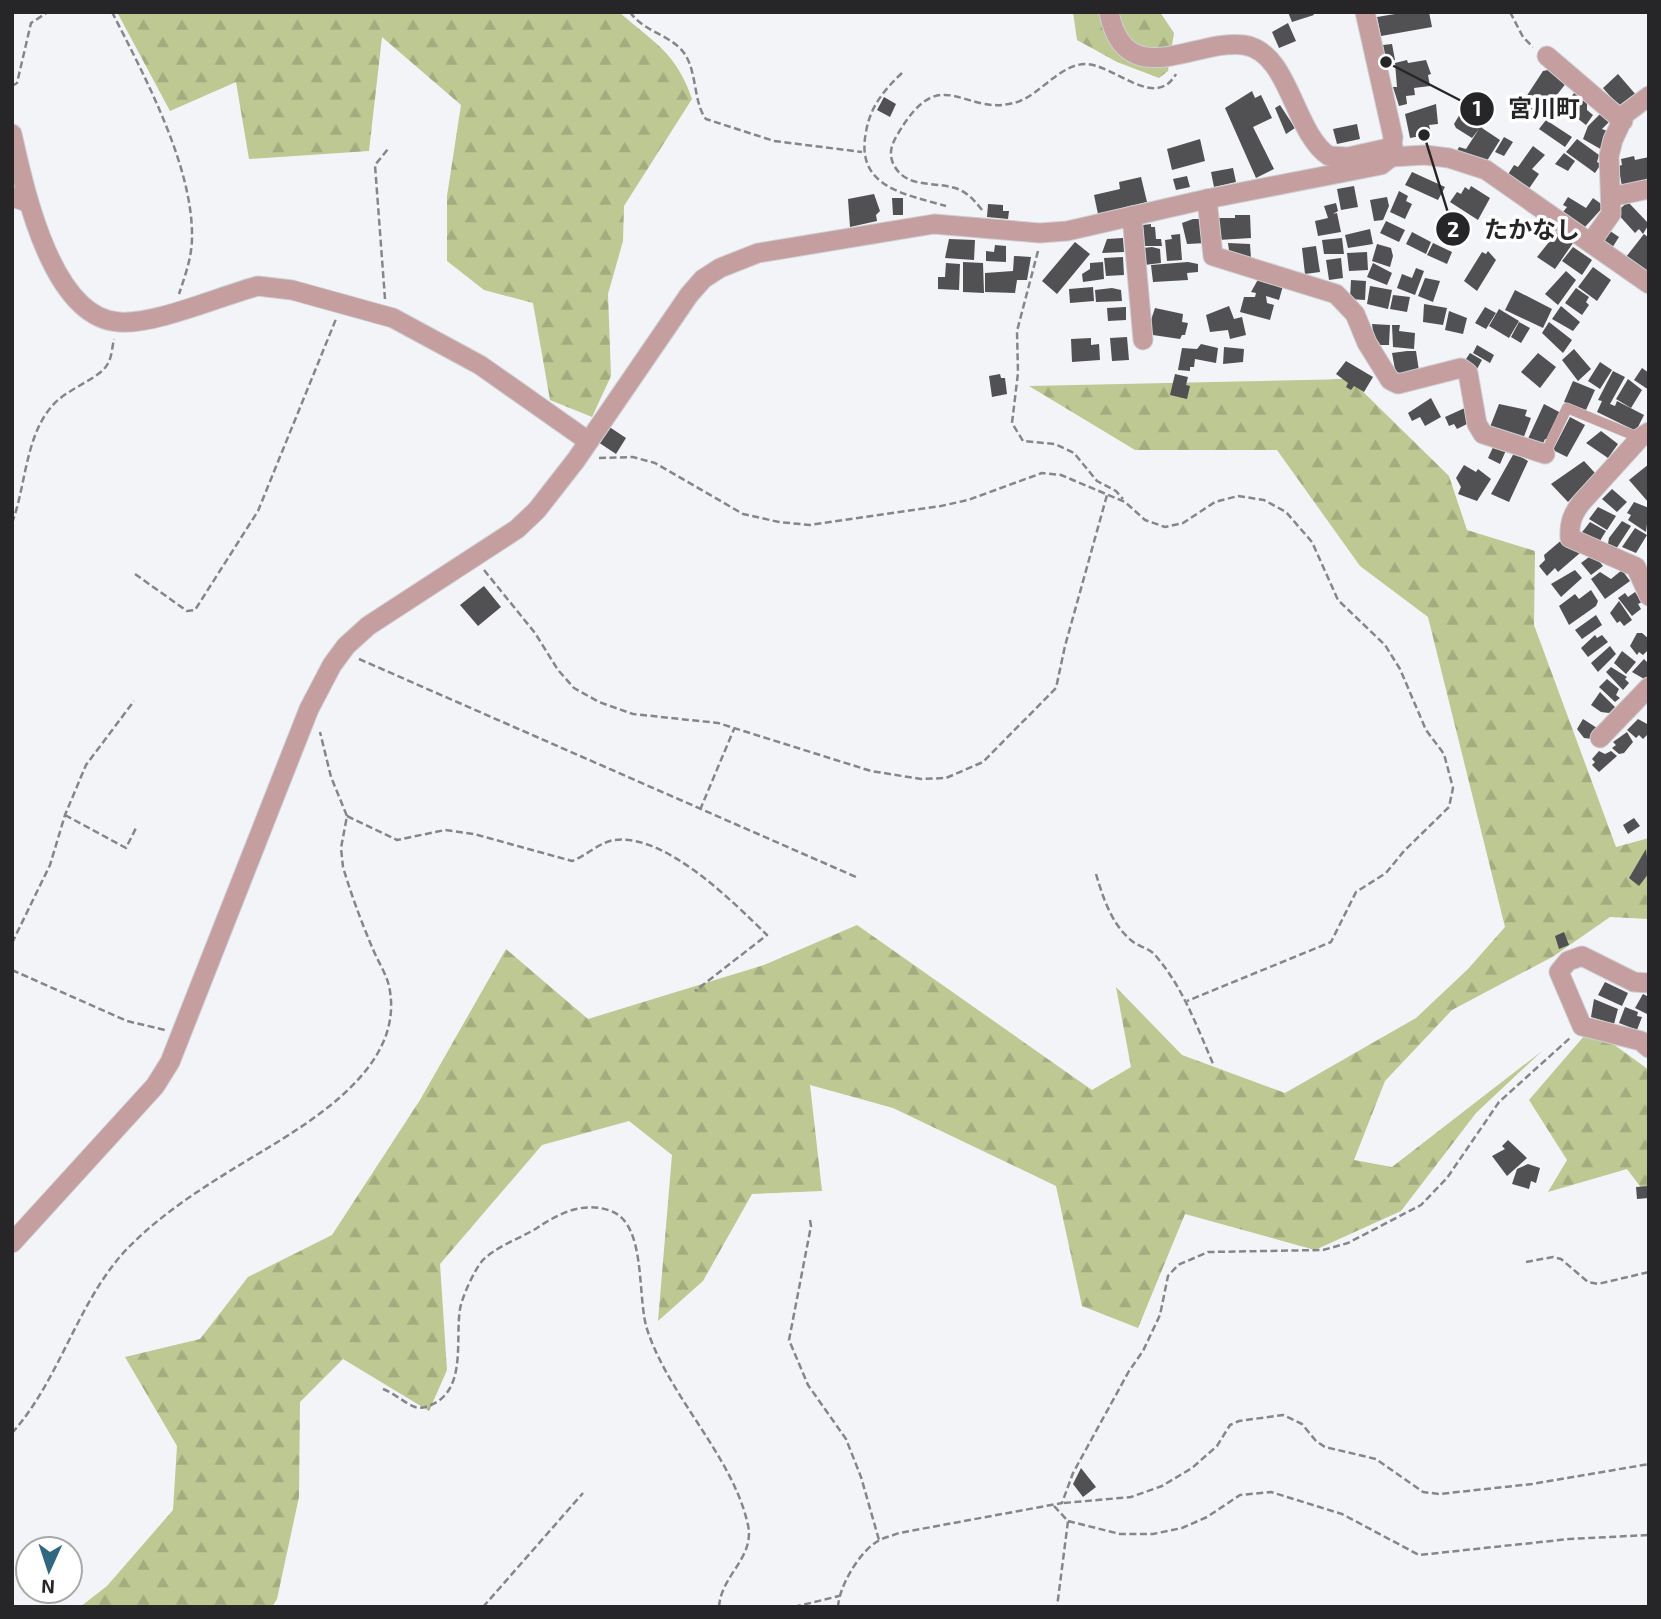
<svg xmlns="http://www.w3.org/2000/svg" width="1661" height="1619" font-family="'Exo 2','Noto Sans JP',sans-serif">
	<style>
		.forest { fill: url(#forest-firs) }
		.building { fill: #515053 }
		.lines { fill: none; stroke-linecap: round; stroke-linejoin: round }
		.service-casing { stroke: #cdcfd3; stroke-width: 11 }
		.minor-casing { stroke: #cdcfd3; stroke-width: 21 }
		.tertiary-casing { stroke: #cdcfd3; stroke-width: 21 }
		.path { stroke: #858689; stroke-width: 2.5; stroke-dasharray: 7 3.5; stroke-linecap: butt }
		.service { stroke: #c59e9f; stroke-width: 10 }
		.minor { stroke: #c59e9f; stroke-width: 19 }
		.tertiary { stroke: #c59e9f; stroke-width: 19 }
		.leader { fill: none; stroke: #262628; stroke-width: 2.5 }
		.callout-dot { fill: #262628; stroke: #fff; stroke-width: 2.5 }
		.mark-label { font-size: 21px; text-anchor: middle; font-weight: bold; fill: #fff }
		.callout-label { font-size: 24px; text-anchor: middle; font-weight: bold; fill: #262628; stroke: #fff; stroke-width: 7; stroke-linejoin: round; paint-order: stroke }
	</style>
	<defs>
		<pattern id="forest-firs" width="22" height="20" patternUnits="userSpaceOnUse" patternTransform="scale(1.75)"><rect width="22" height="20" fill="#bdc892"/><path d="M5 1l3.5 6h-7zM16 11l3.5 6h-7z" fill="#a2ac7e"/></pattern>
	</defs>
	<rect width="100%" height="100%" fill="#f2f4f8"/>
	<!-- forest -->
	<path class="forest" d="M117,12H619C654,43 676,52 692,99L624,206L623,241L608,294L611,376L592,417L550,400L533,303L484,290L447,261V196L461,105L382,37L369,151L249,159L236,82L170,111Z
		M1073,12H1160L1174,33L1168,71L1159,78L1117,62L1077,40Z
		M1350,379L1449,476L1467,530L1535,551L1534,625L1616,847L1649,838V919L1610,917L1554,956L1452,1010L1385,1081L1354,1160L1392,1167L1542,1051L1476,1113L1401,1211L1315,1250L1185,1214L1138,1328L1082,1306L1056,1186L893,1108L810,1085L822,1191L752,1194L703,1281L658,1321L672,1155L629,1121L542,1145L440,1264L447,1370L429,1411L343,1359L300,1402L299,1497L277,1599L272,1607H80L107,1586L173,1510L177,1446L125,1357L200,1339L248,1277L332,1235L420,1100L506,949L588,1019L764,965L857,925L1092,1090L1131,1067L1116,987L1182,1055L1285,1093L1416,1018L1468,969L1505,927L1428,617L1360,566L1277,450H1135L1029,386Z
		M1591,1028L1649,1070V1198L1627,1169L1548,1192L1567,1160L1529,1100Z"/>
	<!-- building -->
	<path class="building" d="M1288,12H1312L1314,15L1292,22Z
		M1407,12H1429L1432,27L1381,36L1377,17Z
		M1288,23L1296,41L1279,48L1272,32Z
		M1392,44L1395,60L1385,61L1383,45Z
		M1407,60L1408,63L1426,60L1431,74L1428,75L1430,86L1414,88L1415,95L1406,96L1407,104L1399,106L1393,87H1397L1395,63Z
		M1548,70L1567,82L1541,115L1529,109L1528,103L1524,100L1543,71Z
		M1618,74L1637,96L1622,110L1603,88Z
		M1252,91L1255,98L1261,95L1272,118L1253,127L1274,169L1256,178L1225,108Z
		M1574,93L1587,103V110L1593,115L1586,125L1564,108Z
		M884,97L896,104L890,117L877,110Z
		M1436,104L1438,124L1429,125L1431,134L1410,138L1405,114Z
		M1280,105L1295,128L1286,134L1275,108Z
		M1463,109L1483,121L1482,128L1500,140L1485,164L1456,153L1459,147L1466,149L1479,129L1472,138L1456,128L1454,124Z
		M1601,113L1610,121L1602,129L1607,131L1604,151L1583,139L1588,126Z
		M1546,120L1572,137L1565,147L1539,129Z
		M1357,124L1360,139L1337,144L1333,129Z
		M1504,137L1513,142L1504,156L1495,152Z
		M1200,139L1205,161L1172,170L1167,149Z
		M1577,139L1599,155L1597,162L1601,164L1595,173L1566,152Z
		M1533,146L1545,155L1532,169L1539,174L1528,190L1507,176L1514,165L1518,167Z
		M1564,153L1575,161L1568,171L1555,164Z
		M1634,156L1635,160L1649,157V182L1622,186L1618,166L1622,165L1621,159Z
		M1233,168L1236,182L1214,187L1211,172Z
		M1412,172L1445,187L1438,200L1405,185Z
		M1187,176L1190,187L1176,190L1173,179Z
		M1141,177L1147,202L1098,214L1094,195L1120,189L1119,182Z
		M1354,186L1358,207L1341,210L1337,189Z
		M1471,186L1490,198L1478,220L1450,202L1457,192L1461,194L1465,187L1469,190Z
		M1399,191L1408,196L1406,201L1412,204L1405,219L1390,212Z
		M874,194L880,211L876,215L877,221L850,227L848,199Z
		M1387,197L1389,206L1383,220L1374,221L1370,200Z
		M1568,197L1586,208L1593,198L1604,206L1585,227L1563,212L1567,207L1563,205Z
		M892,198H903V215H893Z
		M1628,202L1649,224L1643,234L1639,229L1635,233L1616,212Z
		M1336,203L1338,211L1333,214L1337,213L1341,232L1318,236L1315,221L1328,218L1324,206Z
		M988,204L1003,205V211H1009L1008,219L987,217Z
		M1235,215H1250L1251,238L1218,240L1219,218H1235Z
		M1193,219H1202L1206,243L1187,244L1182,223Z
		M1386,221L1405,230L1399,242L1380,233Z
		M1151,224V227H1155L1156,239H1161L1162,246H1144L1143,225Z
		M1370,229L1373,244L1348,248L1345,235Z
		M1607,229L1619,237L1612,248L1600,240Z
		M1412,232L1431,242L1426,254L1406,244Z
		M1557,232L1573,243L1555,269L1537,257Z
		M1180,234L1182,260L1167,261L1165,240L1172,239L1171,235Z
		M1644,234L1649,238V275L1626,257Z
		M1123,238L1124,252L1102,253L1107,239Z
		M1342,238L1344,254H1324L1322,240Z
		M949,239L975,240L974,260L945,258Z
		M1075,242L1090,254L1057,294L1042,281Z
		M1228,243L1250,244L1251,258H1230Z
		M1433,243L1452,252L1447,264L1427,255Z
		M1377,244L1391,248L1393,256L1390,267L1372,261Z
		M995,245L1006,246V262L986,261V251L994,252Z
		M1316,246L1320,272L1305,274L1302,248Z
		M1152,247L1160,249L1161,263L1144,265L1143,248Z
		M1573,247L1592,260L1582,275L1562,261Z
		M1488,251L1496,260L1477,291L1464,281L1482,252L1486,254Z
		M1367,252L1368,270L1349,271L1347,253Z
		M1014,256L1031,257L1027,280H1017L1015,293L985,292V273L1013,271Z
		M1123,257L1124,275L1106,276L1104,258Z
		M1341,258L1343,278L1329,280L1326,260Z
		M963,262L983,263L984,293L963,292Z
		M1103,262L1104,279L1083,282L1082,274L1090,269V263Z
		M1188,262L1198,264V272L1187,273L1188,280L1153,282L1151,265Z
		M946,263L960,264L959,290L938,289V277H945Z
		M1373,263L1392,273L1387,285L1367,277Z
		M1593,267L1611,280L1597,301L1578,287Z
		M1416,268L1424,271L1415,295L1397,288L1402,274L1412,278Z
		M1566,271L1576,280L1558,305L1545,294Z
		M1260,276L1284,282L1279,300L1266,296L1267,303L1274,305L1270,320L1240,312L1244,297H1255L1256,293L1251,292Z
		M1425,278L1440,281L1433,302L1418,296Z
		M1351,280L1366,281L1365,300L1350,299Z
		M1370,286L1392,290L1388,309L1367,304Z
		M1093,287L1094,301L1070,303L1069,289Z
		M1112,288L1121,290L1122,301L1096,302L1095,290Z
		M1576,288L1589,297L1586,302L1589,305L1582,315L1565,303Z
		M1515,290L1552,309L1543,328L1505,310Z
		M1393,295L1410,297L1407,312L1390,309Z
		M1424,304L1447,308L1443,325L1423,322Z
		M1229,306L1234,319L1242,317L1246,335L1230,339L1228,330L1210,332L1206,315Z
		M1561,306L1580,322L1573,331L1552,319Z
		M1126,307V320L1108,321L1107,308Z
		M1485,307L1496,313L1486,329L1475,323Z
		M1155,308L1183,314L1182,322L1188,323L1185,335H1182L1180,339L1153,335L1149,326Z
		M1499,309L1519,321L1509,338L1489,326Z
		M1449,311L1467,318L1463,334L1445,330Z
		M1519,322L1530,328L1521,343L1511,337Z
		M1549,322L1572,340L1563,353L1542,333Z
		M1372,324L1390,325L1389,345H1375Z
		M1392,325H1400L1399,331L1415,333L1414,349L1393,347Z
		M1127,337L1129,360L1112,361L1110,338Z
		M1091,338V345L1099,344L1100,360L1072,362L1071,339Z
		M1201,344L1218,348L1216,363L1195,359L1194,367H1190V371L1178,370L1182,348L1197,349Z
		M1477,345L1494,355L1490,363L1473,353Z
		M1224,347L1244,349L1243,362L1223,364Z
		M1574,349L1591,369L1578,381L1562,360Z
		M1407,351H1416L1419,371L1396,375L1392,353Z
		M1470,353L1482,360L1477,369L1464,362Z
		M1538,353L1556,367L1540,388L1521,372Z
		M1346,361L1373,377L1364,392L1354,386L1351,390L1346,387L1348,383L1336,374Z
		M1600,362L1612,370L1600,389L1588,381Z
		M1642,368L1649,373V390L1634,380Z
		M1613,371L1625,377L1610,404L1615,406L1617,401L1644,415L1636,431L1597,412L1602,401L1598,400Z
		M1000,374L1001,378H1005L1007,394L992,397L989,376Z
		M1175,374L1188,377L1186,385L1190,386L1187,399L1170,395Z
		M1628,379L1642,390L1631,408L1616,399Z
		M1573,381L1595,390L1586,410L1564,402Z
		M1431,398L1441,417L1425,426L1420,417L1412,421L1408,413Z
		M1499,404L1527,410L1525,416L1531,418L1523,439L1490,427Z
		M1544,404L1561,413L1549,440L1545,439L1541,448L1526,443Z
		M1467,407L1471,422L1457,429L1454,424L1449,426L1445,417Z
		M1570,417L1585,425L1567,457L1553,450Z
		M608,426L626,438L616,454L598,442Z
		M1601,431L1618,444L1608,458L1586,443Z
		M1495,443L1507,448L1500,464L1488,458Z
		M1514,453L1528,461L1509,502L1491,494Z
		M1584,461L1595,473L1568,502L1551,484Z
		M1649,464V503L1629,480Z
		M1464,465L1476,472L1478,469L1491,479L1477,501L1458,494L1461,487L1456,478Z
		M1612,489L1627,502L1617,512L1602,499Z
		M1634,502L1649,508L1646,532L1628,520L1631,515L1627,513Z
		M1598,507L1616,516L1607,530L1589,519Z
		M1622,521L1631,526L1616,549L1608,544L1609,538Z
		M1590,522L1606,531L1598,544L1579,536Z
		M1635,528L1647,535L1636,553L1622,547Z
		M1564,538L1580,553L1558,572L1555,568L1547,576L1539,566L1545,560L1544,555Z
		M1593,554L1603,566L1591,575L1581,563Z
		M1575,570L1582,578L1561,597L1551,584Z
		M1622,570L1630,581L1605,599L1591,579L1600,572L1611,579Z
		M484,586L501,607L478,626L460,605Z
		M1591,590L1598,601L1596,606L1569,625L1559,606L1575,594L1579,599Z
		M1635,592L1642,602L1638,604L1641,609L1632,616L1618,598L1625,593L1628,597Z
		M1619,601L1632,620L1624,626L1620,621L1617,623L1610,613Z
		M1596,615L1602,625L1582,639L1575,630Z
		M1637,633H1642L1649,639V649L1643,655L1639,652L1637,655L1630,646Z
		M1595,635L1597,638L1602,635L1608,642L1588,657L1581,648Z
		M1610,646L1616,654L1598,672L1591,663Z
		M1622,651L1636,662L1626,674L1614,663Z
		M1644,659L1649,664V676L1646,680L1632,672Z
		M1611,667L1627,677L1625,679L1629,683L1623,690L1606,672Z
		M1607,679L1619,689L1616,695L1620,698L1615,702L1599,687Z
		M1600,692L1615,707L1609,713L1601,712L1591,705Z
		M1583,719L1597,728L1592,739L1584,738L1577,729Z
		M1638,719L1649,725V733L1643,739L1639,735L1636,738L1627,730Z
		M1627,732L1633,742L1624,753L1619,754L1612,748L1616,745L1613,742Z
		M1599,751L1605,754L1611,751L1617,756L1599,772L1592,765L1595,762L1592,759Z
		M1634,818L1640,826L1628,834L1623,825Z
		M1646,849L1649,873L1639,886L1629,878Z
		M1564,932L1569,945L1559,949L1555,936Z
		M1605,982L1628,993L1622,1006L1598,995Z
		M1643,994L1649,997V1015L1635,1008Z
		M1594,999L1618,1009L1614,1024L1591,1017Z
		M1625,1007L1638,1012L1637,1016L1642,1017L1637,1030L1619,1023Z
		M1508,1140L1527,1158L1507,1176L1492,1156L1505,1149L1502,1146Z
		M1528,1164L1540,1168L1536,1183L1531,1181L1529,1189L1512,1184L1517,1169Z
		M1649,1186V1198L1637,1199L1636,1187Z
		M1081,1468L1096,1487L1083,1497L1073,1484Z"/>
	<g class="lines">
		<!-- service casing -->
		<g class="service-casing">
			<path id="service" d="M1545,454L1567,408L1640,438"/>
		</g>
		<!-- minor casing -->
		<g class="minor-casing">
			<path id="minor" d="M1109,12C1125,95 1196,38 1244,45C1290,52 1293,132 1329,156L1348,157L1393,147
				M1547,56L1623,121
				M1391,157L1425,155L1449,158L1486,170L1649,284
				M12,197L27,202
				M1611,197L1649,189
				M1207,199L1213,256L1336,294L1355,314L1367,343L1390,380L1398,384L1461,368L1468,373L1477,424L1483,434L1545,454
				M1132,216L1143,340
				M1591,242L1611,214L1609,156L1613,140L1625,114L1649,96
				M1649,432L1640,438L1581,503C1572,515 1569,524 1570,538L1636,567L1649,596
				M1600,738L1649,687
				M1649,983L1634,982L1582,956L1568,961L1559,972L1582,1026L1641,1041L1649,1048"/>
		</g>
		<!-- tertiary casing -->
		<g class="tertiary-casing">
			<path id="tertiary" d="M12,134C24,187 51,318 119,322C155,325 220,296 258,286L292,290L393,318L480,365L588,441
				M12,1243L155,1086L170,1062L309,709L332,665L346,646L368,626L517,529L537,510L576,460L689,295L703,279L720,268L758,253L934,224L1040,233L1067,231L1207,199L1381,165L1391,157L1393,137L1365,12"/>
		</g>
		<!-- path -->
		<path class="path" d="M112,12C144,75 193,166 192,237C192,257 185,276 179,294
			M630,12C643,32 675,36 686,56C697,75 694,104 706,119L774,141L862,152
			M1510,12L1523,37L1533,47
			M902,73C884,90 870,107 866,132C855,187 904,194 946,206
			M12,86L17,83L31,23L48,12
			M982,210C975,201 968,193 958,189C937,181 908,189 895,167C887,154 892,143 899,132C943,58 965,121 1020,101C1042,92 1060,65 1085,64C1114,64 1155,111 1176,74
			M1038,251L1017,331L1018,373L1012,423L1023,441L1055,444L1074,453L1097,481L1116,491L1123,499
			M385,299L375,165L388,149
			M599,458L633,457L655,463L743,514L779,522L810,525L941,506L968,500L1042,473L1061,475L1125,502L1145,520L1165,527L1183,523L1215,502L1238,496L1264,500L1286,512L1312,542L1338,600L1385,645L1400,669L1426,730L1444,754L1453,788L1449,807L1404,851L1386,873L1356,892L1331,942L1187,1001
			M12,523C26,486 25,437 52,406C66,389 99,379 107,365C112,358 112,347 114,339
			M484,570L535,633L558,670L574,688L599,702L633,714L718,723L871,771L921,779L946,778L983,762L1056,688L1065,646L1107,495
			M135,574L187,611L195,610L258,511L336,319
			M359,659L856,877
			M700,810L734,729
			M65,815L126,848L137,826
			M347,816L397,840L445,830L474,834L572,861C586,856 601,841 615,840C666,834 732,901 767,935L695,991
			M1096,874C1103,898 1112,925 1132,941C1139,947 1149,948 1155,955C1183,987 1197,1027 1214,1066
			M12,943L50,865L65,815L86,765L134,701
			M12,970L127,1021L165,1030
			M810,1220L811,1226L789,1340L808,1385L846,1439L861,1477L879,1540
			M1526,1262L1553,1257L1561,1259L1588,1282L1598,1284L1649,1272
			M383,1389C394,1393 406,1404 415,1407C420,1409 426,1407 431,1405C467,1390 455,1340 460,1309C462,1297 474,1271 482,1261C495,1247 521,1238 537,1228C559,1213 584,1201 611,1211C648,1225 636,1300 648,1332C671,1399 733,1457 748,1525C755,1558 721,1575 719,1607
			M12,1433C63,1376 79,1293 135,1241C165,1212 202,1188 238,1166C296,1130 408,1073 389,986C386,973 377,960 372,947C361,921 351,894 343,867L341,848L347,816L331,777L320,732
			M1064,1503L1131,1497L1162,1486L1192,1468L1217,1446L1230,1425L1239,1421L1283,1415L1302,1424L1316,1441L1325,1447L1376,1459L1423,1492L1439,1494L1532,1484L1649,1464
			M1054,1506L1068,1521L1057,1607
			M1068,1521L1120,1534H1153L1182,1528L1207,1517L1240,1495L1271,1492L1342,1514L1419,1555L1569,1539L1649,1535
			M483,1607L583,1493
			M794,1607L839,1596
			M822,1607L838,1606
			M838,1607C839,1586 860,1551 878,1541C884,1537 892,1536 899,1533L1062,1503L1073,1473L1129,1371L1143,1351L1160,1315L1168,1276L1178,1265L1208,1252L1323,1250L1348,1243L1421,1205L1447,1178L1499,1102L1570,1038"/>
		<!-- service -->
		<use href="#service" class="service"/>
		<!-- minor -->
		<use href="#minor" class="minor"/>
		<!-- tertiary -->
		<use href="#tertiary" class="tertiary"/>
	</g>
	<!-- callouts -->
	<path class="leader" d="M1386 62L1477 109M1424 135L1453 229"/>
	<g class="callout-dot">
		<circle cx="1386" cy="62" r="7"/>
		<circle cx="1424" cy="135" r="7"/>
		<circle cx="1477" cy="109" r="18"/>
		<circle cx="1453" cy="229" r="18"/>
	</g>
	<g class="mark-label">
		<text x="1477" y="116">1</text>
		<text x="1453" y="237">2</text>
	</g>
	<g class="callout-label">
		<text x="1544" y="117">宮川町</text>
		<text x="1532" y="238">たかなし</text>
	</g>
	<!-- border -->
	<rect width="1661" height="1619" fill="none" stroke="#262628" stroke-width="28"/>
	<!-- north arrow -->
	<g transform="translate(49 1570) rotate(183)"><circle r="33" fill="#ffffff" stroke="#a8a8a9" stroke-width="2"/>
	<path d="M0-5L12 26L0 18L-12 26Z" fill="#306882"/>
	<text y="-10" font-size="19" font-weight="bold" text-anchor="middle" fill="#262628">N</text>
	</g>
</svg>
